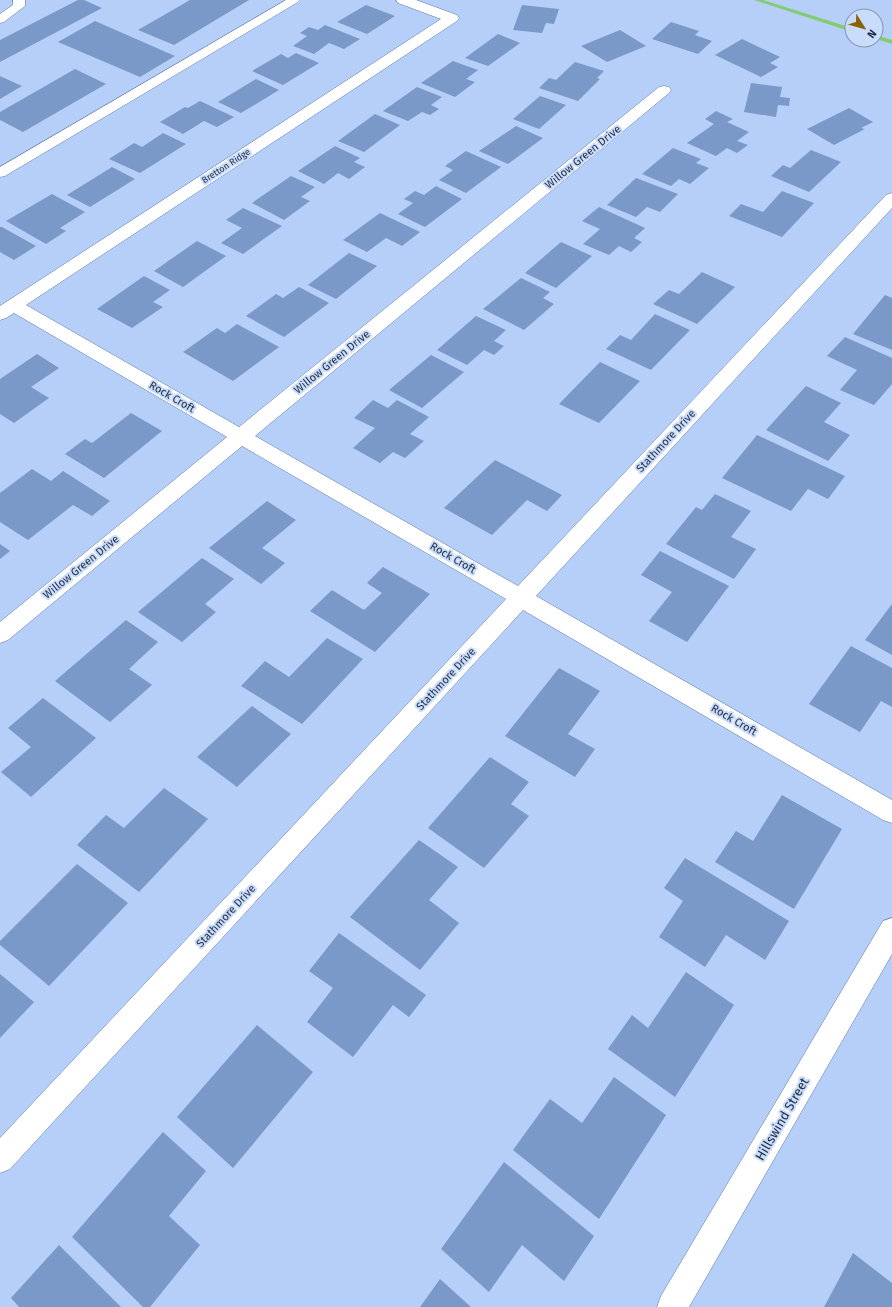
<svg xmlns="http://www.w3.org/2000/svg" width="892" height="1307" font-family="'Fira Sans',sans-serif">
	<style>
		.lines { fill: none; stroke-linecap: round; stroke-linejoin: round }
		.stream { fill: #85cb74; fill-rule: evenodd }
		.building { fill: #7a98c8 }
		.service-casing { stroke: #5a77a5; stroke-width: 1 }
		.minor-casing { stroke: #5a77a5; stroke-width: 1 }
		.service { fill: #fff; fill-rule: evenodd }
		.minor { fill: #fff; fill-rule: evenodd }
		.labels { text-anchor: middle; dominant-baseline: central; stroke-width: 4; stroke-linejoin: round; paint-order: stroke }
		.far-street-label { font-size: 9px; fill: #1f2b3f; stroke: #c9dcfb }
		.street-label { font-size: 11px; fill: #1f2b3f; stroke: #c9dcfb }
		.near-street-label { font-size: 13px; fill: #1f2b3f; stroke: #c9dcfb }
	</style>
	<rect width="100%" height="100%" fill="#b6cff8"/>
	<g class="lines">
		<!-- stream -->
		<path class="stream" d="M754,0H763L852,28V32Z
			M876,35L892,40V44L876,39Z"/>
	</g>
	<!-- building -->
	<path class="building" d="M78,0H84L102,8L0,62V40Z
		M190,0H249L174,45L138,30Z
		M366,5L395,16L367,34L337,22Z
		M522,5L559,9L554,24L546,23L542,33L513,30Z
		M95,21L175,56L140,77L58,42Z
		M671,22L699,31L695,35L712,41L698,54L652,39Z
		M325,25L360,39L344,49L329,43L314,54L293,46L307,36L300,33L309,27L318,30Z
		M620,30L646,46L607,62L581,46Z
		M498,34L520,43L488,66L465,58Z
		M742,39L780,57L770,63L778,67L761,77L715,55Z
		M296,53L319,63L283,85L252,71L281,54L288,58Z
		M453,61L478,70L466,79L475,82L455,97L421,83Z
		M575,62L604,71L597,78L600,79L578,101L539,88L549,78L556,80Z
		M75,69L106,84L23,132L0,120V112Z
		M0,76L22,86L0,99Z
		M256,79L279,90L241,113L218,102Z
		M751,83L782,87L780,97L790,98L789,106L778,105L776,117L744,112Z
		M417,87L442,97L431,105L439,109L430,115L422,112L408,121L383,111Z
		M540,96L566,105L539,129L513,119Z
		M200,101L234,117L217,127L204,121L183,134L160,122L185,107L188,108Z
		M849,108L873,122L861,128L865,129L834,145L807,129Z
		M716,111L733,119L727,122L749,132L737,141L748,145L737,153L727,148L716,156L687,143L714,124L705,119Z
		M375,114L400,125L364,152L338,141Z
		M516,126L543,138L508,164L479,151Z
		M163,133L186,144L140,173L109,159L134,143L142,147Z
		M335,146L360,158L354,162L365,167L349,179L338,173L324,184L298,171Z
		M673,148L701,159L696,163L709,168L690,184L679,179L671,186L642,174Z
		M811,150L841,162L809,192L771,176L783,165L790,168Z
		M466,151L501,167L466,193L439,180L453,170L445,166Z
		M112,167L135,179L90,207L67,195Z
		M291,176L315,187L301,197L310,201L284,220L252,203Z
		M636,178L678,194L660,212L647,207L636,217L607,205Z
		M436,186L462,199L425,227L398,214L413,203L404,199L415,191L424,195Z
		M782,191L814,203L782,237L729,216L741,204L763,212Z
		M52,194L85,212L60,228L66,231L46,244L6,221Z
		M599,207L645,228L634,238L642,242L631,252L619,246L609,255L583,244L600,229L582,221Z
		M243,208L282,226L243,254L221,243L242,228L226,220Z
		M380,213L420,232L402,246L386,238L367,252L343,240Z
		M0,227H2L36,246L14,260L0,252Z
		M197,241L226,256L183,287L154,271Z
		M561,242L592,256L556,288L525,273Z
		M349,253L377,266L336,299L308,285Z
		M702,272L735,287L697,324L653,304L669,290L679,294Z
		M144,276L170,290L153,302L163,307L132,328L97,309Z
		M521,278L550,292L543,298L554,304L524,330L483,309Z
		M299,287L329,303L284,337L246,316L276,294L283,298Z
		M885,295L892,298V350L853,334Z
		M655,314L690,330L651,370L606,349L620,335L631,340Z
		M476,316L506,330L494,341L504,346L494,355L484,350L467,365L437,350Z
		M237,324L279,347L233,381L183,352L217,328L225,333Z
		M845,337L892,358V384L874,405L840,390L857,370L827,356Z
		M37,354L59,368L31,387L49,398L14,423L0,414V379Z
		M431,355L464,372L422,408L389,390Z
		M600,362L640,381L599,423L559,404Z
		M806,386L841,403L824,422L850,435L828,461L766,430Z
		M373,400L388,408L397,400L429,417L410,434L424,441L405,458L393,452L380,463L353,448L375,428L354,418Z
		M131,413L162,431L104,478L65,454L85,439L92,443Z
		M757,435L845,476L828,499L808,489L791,511L722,478Z
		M495,460L562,495L547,511L527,500L492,535L444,508Z
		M32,469L51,481L63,471L110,501L92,516L73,505L28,540L0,522V493Z
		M715,494L751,511L731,537L756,549L734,579L666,544L696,507L702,510Z
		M267,501L296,520L262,548L285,563L261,584L209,548Z
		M0,544L10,551L0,559Z
		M660,551L729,586L687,642L649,621L672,592L641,575Z
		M202,558L234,579L205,604L216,612L182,642L138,612Z
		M383,567L430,594L375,652L310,611L332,590L364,610L382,593L367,583Z
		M892,604V655L865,640Z
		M126,620L158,642L129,669L152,685L110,722L55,681Z
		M327,638L363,659L302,724L241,686L265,661L289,677Z
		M851,646L892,668V707L881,701L860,732L809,704Z
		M559,668L600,691L568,734L595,749L575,777L505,736Z
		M43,698L96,738L31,797L1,772L31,747L8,728Z
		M252,706L291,734L237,787L197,757Z
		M490,757L529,782L511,804L529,816L484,868L428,828Z
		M164,788L208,819L139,892L77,845L106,815L124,828Z
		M782,795L842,829L794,909L715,862L736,831L753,841Z
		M419,840L458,867L429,900L459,923L420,970L350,917Z
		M685,858L789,921L765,960L726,935L705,967L659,937L683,901L664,888Z
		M77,864L128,903L49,986L0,945V941Z
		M339,933L426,995L409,1017L393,1005L353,1057L307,1022L333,988L309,971Z
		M686,972L734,1005L675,1097L608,1049L632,1015L648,1028Z
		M0,974L34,1002L0,1038Z
		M257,1025L313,1072L233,1168L177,1117Z
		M614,1077L666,1115L599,1219L513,1150L550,1099L582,1123Z
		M163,1132L206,1171L169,1216L200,1245L150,1307H143L72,1237Z
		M504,1162L594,1236L564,1281L522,1245L489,1292L441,1249Z
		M59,1245L121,1307H19L11,1298Z
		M853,1253L892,1283V1307H824Z
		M440,1279L471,1307H420Z"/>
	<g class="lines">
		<!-- service casing -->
		<g class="service-casing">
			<path id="service" d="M13,0H25V6L4,22L0,23V14L13,5Z
				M286,0H300L298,2L5,176L0,177V167Z"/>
		</g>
		<!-- minor casing -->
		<g class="minor-casing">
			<path id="minor" d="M396,0H416L457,15L459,18L457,21L26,305L239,427L659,87L664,86L669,87L671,90L669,93L255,436L518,586L886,195L892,193V208L536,596L892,800V823L883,820L523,610L10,1169L0,1173V1138L506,599L242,446L8,640L0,643V622L227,437L14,313L6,318L0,320V306L441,19L398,3Z
				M892,918V954L689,1307H657L661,1296L883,921Z"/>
		</g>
		<!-- service -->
		<use href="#service" class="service"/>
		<!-- minor -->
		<use href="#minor" class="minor"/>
	</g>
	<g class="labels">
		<!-- far-street labels -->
		<g class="far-street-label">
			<text transform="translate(226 166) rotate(-33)">Bretton Ridge</text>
		</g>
		<!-- street labels -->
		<g class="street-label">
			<text transform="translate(583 157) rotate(-39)">Willow Green Drive</text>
			<text transform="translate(332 362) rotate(-39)">Willow Green Drive</text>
			<text transform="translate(172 397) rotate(30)">Rock Croft</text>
			<text transform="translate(666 441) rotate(-47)">Stathmore Drive</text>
			<text transform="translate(453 558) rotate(30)">Rock Croft</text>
			<text transform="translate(81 567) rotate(-39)">Willow Green Drive</text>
			<text transform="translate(446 679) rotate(-47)">Stathmore Drive</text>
			<text transform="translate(734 720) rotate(30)">Rock Croft</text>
			<text transform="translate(226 916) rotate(-47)">Stathmore Drive</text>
		</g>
		<!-- near-street labels -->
		<g class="near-street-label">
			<text transform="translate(782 1119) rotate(-60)">Hillswind Street</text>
		</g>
	</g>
	<!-- north arrow -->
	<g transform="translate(864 28) rotate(127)"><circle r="19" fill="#c9dcfb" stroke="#8595b0"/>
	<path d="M0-3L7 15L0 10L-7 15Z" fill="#8a6000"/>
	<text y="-6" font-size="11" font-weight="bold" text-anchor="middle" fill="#1f2b3f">N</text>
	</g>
</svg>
